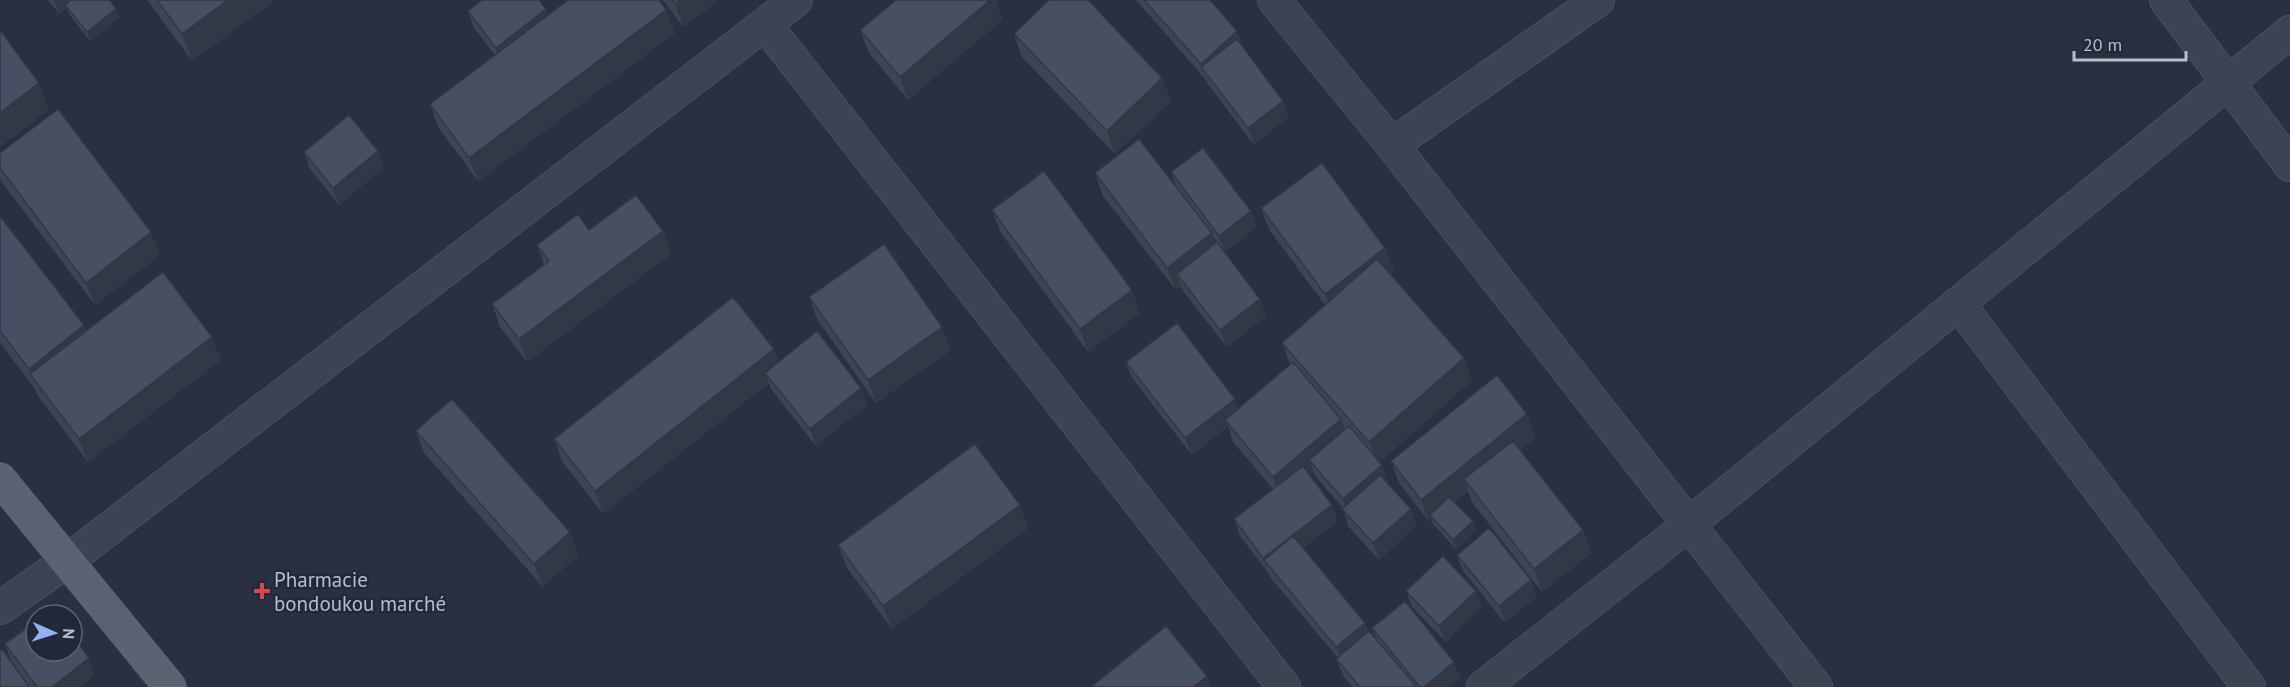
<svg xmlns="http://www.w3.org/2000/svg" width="2290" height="687" font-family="'PT Sans',sans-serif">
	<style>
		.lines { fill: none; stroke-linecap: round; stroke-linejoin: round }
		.street-casing { stroke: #575e6c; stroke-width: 34 }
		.primary-casing { stroke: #464c5b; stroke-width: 34 }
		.street { stroke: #3c4352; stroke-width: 33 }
		.primary { stroke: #5b6271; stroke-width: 33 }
		.wall { fill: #3d4555 }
		.shaded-wall { fill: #323845 }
		.building { fill: #475063; stroke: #323845; stroke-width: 1.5 }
		.health-dot { fill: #e0444e; stroke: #212837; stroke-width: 2 }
		.labels { text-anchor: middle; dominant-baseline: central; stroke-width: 4.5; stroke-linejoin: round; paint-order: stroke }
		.poi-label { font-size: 21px; fill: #b9becb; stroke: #212837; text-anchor: start }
	</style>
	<rect width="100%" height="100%" fill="#283042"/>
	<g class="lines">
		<!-- street casing -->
		<g class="street-casing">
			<path id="street" d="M1274,0L1392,145L1816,687
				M2166,0L2290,165
				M765,24L1284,687
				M1392,145L1598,0
				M1958,303L2249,687
				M0,608L67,561L796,0
				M1483,687L1688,525L2290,32"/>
		</g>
		<!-- primary casing -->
		<g class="primary-casing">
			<path id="primary" d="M0,479L170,687"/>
		</g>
		<!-- street -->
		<use href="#street" class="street"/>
		<!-- primary -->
		<use href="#primary" class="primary"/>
	</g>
	<!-- wall -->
	<path class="wall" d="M48,0H110L120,17L90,41L69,14L67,8L59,14Z
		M147,0H275L192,61Z
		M663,0H719L683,27Z
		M1136,0H1210L1243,48L1289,117L1254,145L1207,83L1206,80Z
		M546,9L549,15L666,10L675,33L478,181L438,127L430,104L495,55L474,28L468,11Z
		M1003,19L908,100L869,53L860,30Z
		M1014,34L1162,78L1171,101L1115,154L1022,57Z
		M304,152L384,167L339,205L310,169Z
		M0,153L160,255L95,305L1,181L0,178Z
		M1171,172L1251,211L1257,227L1225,252L1213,237L1216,244L1260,299L1266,316L1227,347L1183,291L1181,286L1176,290L1103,196L1095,173L1176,187Z
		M1261,208L1385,248L1394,271L1390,274L1464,358L1472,381L1380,462L1388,482L1387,483L1417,525L1379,560L1348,526L1343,508L1315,476L1314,472L1310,475L1332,505L1338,521L1303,548L1365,623L1368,631L1376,638L1372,628L1461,678L1450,687H1352L1343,675L1336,659L1338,658L1270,577L1269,574L1240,536L1234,519L1273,489L1233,442L1228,426L1192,455L1132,378L1126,362L1238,408L1290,364L1282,343L1325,305L1270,231Z
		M992,210L1132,290L1140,313L1088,352L1001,233Z
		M0,216L84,325L86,330L221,360L88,462L38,396L35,389L0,343Z
		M589,230L663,231L671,254L527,362L500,327L492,304L544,264L537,245Z
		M809,297L951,350L876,403L817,319Z
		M779,362L867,405L816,446L771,389L769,383L603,514L562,461L554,439Z
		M1527,414L1536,437L1520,450L1583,530L1591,553L1542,592L1472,502L1468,491L1455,502L1473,521L1476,530L1456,549L1433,524L1432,520L1429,522L1399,483L1391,461Z
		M416,431L570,532L578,555L543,587L424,453Z
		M1020,505L1028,528L892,629L847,568L838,545Z
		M1457,555L1537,596L1505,623L1463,571Z
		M1406,591L1482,607L1446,642L1412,607Z
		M5,644L95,675L79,687H30L11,661Z"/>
	<!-- shaded-wall -->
	<path class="shaded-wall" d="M54,0H77L65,5L67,8L59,14Z
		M228,0H275L192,61L182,34Z
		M681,0H719L683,27L675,4Z
		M990,0H996L1003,19L908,100L900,77Z
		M116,9L120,17L90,41L87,32Z
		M546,9L553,26L502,65L496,48Z
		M666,10L675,33L478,181L469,158Z
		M1237,31L1244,48L1202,68L1201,64Z
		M1162,78L1171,101L1115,154L1107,131Z
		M39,83L49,110L0,147V113Z
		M1283,101L1289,117L1254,145L1248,128Z
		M378,151L384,167L339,205L333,188Z
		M1251,211L1257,227L1225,252L1219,236Z
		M663,231L671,254L527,362L519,339Z
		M151,232L160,255L95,305L86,283Z
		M1212,233L1220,256L1177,274L1181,286L1176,290L1167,268Z
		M1385,248L1394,271L1333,317L1325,294Z
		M1132,290L1140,313L1088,352L1080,329Z
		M1260,299L1266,316L1227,347L1220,330Z
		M84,325L92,348L31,376L29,369Z
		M942,327L951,350L876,403L868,380Z
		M212,337L221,360L88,462L79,439Z
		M774,349L783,372L765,373L769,383L603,514L595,491Z
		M1464,358L1472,381L1377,465L1369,442Z
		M861,388L867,405L816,446L810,429Z
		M1235,399L1241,416L1225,420L1228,426L1192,455L1185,438Z
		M1527,414L1536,437L1471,489L1464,479L1468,491L1434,519L1430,515L1432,520L1429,522L1421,500Z
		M1341,419L1349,441L1309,460L1314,472L1282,500L1273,477Z
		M1382,465L1388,482L1349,516L1343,499Z
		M1020,505L1028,528L892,629L883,606Z
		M1332,505L1338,521L1273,571L1264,560L1269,574L1263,558Z
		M1411,509L1417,525L1379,560L1373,543Z
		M1473,521L1476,530L1456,549L1453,540Z
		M1583,530L1591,553L1542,592L1534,569Z
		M570,532L578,555L543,587L534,564Z
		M1531,580L1537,596L1505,623L1499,606Z
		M1476,591L1482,607L1446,642L1439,626Z
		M1365,623L1371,640L1343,664L1336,647Z
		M89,658L95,675L79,687H52Z
		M1454,662L1461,678L1450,687H1424Z
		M1207,676L1211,687H1193Z"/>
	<!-- building -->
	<path class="building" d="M71,0H110L116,9L87,32L65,5Z
		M157,0H228L182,34Z
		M482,0H539L546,9L496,48L468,11Z
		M568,0H659L666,10L469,158L430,104Z
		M672,0H681L675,4Z
		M896,0H990L900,77L860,30Z
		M1049,0H1088L1162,78L1107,131L1014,34Z
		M1144,0H1210L1237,31L1201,64Z
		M0,30L39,83L0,113Z
		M1237,39L1283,101L1248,128L1201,67Z
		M58,109L151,232L86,283L0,168V153Z
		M349,115L378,151L333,188L304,152Z
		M1139,139L1212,233L1167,268L1095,173Z
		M1203,148L1251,211L1219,236L1171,172Z
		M1322,163L1385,248L1325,294L1261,208Z
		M1044,171L1132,290L1080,329L992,210Z
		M636,195L663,231L519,339L492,304L549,261L537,245L578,214L589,230Z
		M0,216L84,325L29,369L0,331Z
		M1217,242L1260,299L1220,330L1177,274Z
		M884,244L942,327L868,380L809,297Z
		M1377,259L1464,358L1369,442L1282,343Z
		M163,272L212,337L79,439L30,374Z
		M733,297L774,349L595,491L554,439Z
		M1177,323L1235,399L1185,438L1126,362Z
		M817,331L861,388L810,429L765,373Z
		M1293,362L1341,419L1273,477L1225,420Z
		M1497,375L1527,414L1421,500L1391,461Z
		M452,399L570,532L534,564L416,431Z
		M1349,426L1382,465L1343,499L1309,460Z
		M1513,441L1583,530L1534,569L1464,479Z
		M975,444L1020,505L883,606L838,545Z
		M1303,466L1332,505L1263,558L1234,519Z
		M1380,475L1411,509L1373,543L1342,509Z
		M1449,497L1473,521L1453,540L1430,515Z
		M1489,528L1531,580L1499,606L1457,555Z
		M1293,536L1365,623L1336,647L1264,560Z
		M1443,556L1476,591L1439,626L1406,591Z
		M1405,601L1454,662L1424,687H1420L1372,628Z
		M52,609L57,615H44Z
		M36,621V651H72V635L89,658L52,687H37L5,644Z
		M1166,626L1207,676L1193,687H1091Z
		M1369,631L1415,685L1412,687H1360L1336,659Z
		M2,649L29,687H0V650Z"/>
	<!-- markers -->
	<path class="health-dot" d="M259 582h6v6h6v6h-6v6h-6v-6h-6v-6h6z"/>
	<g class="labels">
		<!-- poi labels -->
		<g class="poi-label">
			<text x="274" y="579">Pharmacie<tspan x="274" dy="24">bondoukou marché</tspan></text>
		</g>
	</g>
	<!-- north arrow -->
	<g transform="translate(54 633) rotate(93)"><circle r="28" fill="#212837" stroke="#5e6472" stroke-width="1.5"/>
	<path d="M0-4.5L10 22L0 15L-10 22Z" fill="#96b0f4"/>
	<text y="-9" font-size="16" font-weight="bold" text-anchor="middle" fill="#b9becb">N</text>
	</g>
	<!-- scale -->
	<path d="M2074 51v9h112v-9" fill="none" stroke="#b9becb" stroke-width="3"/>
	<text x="2083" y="51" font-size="18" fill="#b9becb" stroke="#212837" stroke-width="4.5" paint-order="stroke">20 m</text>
</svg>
